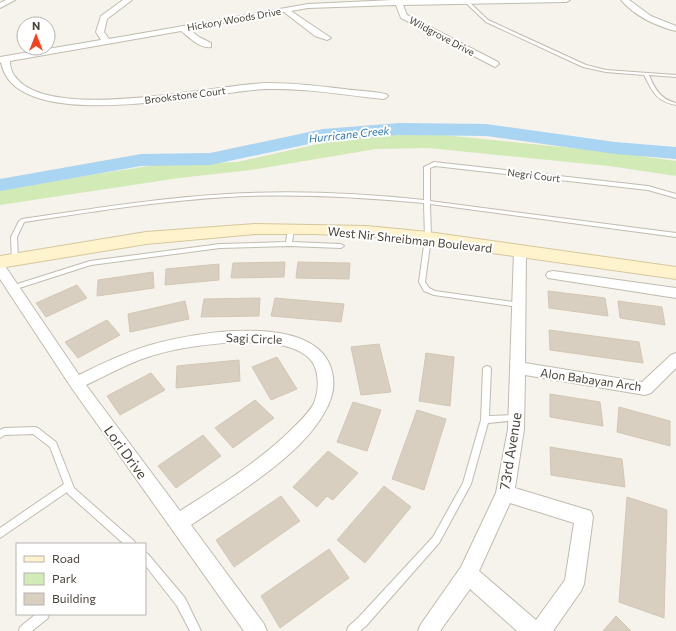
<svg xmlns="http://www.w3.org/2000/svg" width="676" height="631" font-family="Commissioner,sans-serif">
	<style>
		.green { fill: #d2eab5 }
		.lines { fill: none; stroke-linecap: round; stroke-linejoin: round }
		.river { fill: #a9d4f2; fill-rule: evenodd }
		.building { fill: #d8cfc1; stroke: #d3c7b4 }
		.service-casing { stroke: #c2bbae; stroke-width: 2 }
		.minor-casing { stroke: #c2bbae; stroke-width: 2 }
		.secondary-casing { stroke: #d6c79b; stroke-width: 2 }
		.service { fill: #fff; fill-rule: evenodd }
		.minor { fill: #fff; fill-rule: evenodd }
		.secondary { fill: #fff3cd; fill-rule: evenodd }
		.labels { text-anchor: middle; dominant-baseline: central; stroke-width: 4; stroke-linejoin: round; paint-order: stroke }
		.far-street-label { font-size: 10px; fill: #4b4439; stroke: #fff }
		.far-water-label { font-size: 11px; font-style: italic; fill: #2e7ab2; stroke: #fff }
		.street-label { font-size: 12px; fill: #4b4439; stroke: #fff }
		.near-street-label { font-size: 14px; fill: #4b4439; stroke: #fff }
	</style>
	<rect width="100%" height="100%" fill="#f6f3ec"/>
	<!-- green -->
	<path class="green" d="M434,134L610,152L676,161V176L609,166L428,148L376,149L251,170L179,178L0,205V189L155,165L237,162L358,135Z"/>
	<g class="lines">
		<!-- river -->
		<path class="river" d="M399,123L486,124L615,142L676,147V159L615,154L486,136L399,135L323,141L210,165L141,166L0,191V179L141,154L210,153L323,129Z"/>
	</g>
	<!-- building -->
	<path class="building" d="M285,262L284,277L231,278L233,263Z
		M298,262L350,263L349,279L296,278Z
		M219,264V280L165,285L166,269Z
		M153,272L154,288L97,296L98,280Z
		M77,285L87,298L46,317L36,303Z
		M548,291L605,298L608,316L549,308Z
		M260,298L259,316L201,317L204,299Z
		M275,298L344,304L341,322L271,316Z
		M185,301L189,319L130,332L128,314Z
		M618,301L662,307L665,325L620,318Z
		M107,320L120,335L78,358L65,342Z
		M549,330L639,342L643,363L550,350Z
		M379,344L391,392L361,395L351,347Z
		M426,353L454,357L450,406L419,401Z
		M277,357L297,389L271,400L252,367Z
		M239,360L240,381L176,388L177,366Z
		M151,373L165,390L120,415L107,396Z
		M550,394L600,402L603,426L550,417Z
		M255,400L274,418L233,448L215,428Z
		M353,402L381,410L367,451L337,442Z
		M619,407L670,421V446L617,432Z
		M417,410L446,419L424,490L392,479Z
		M203,435L221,456L176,488L158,466Z
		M550,447L622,459L625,487L551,475Z
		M328,451L358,473L333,500L327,496L317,507L293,487Z
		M384,486L411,507L365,563L337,540Z
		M281,496L300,521L234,567L216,540Z
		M627,497L667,510L664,618L619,602Z
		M329,549L349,578L280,628L261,596Z
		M616,616L631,631H603Z"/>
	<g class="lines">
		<!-- service casing -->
		<g class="service-casing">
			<path id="service" d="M466,1H468L488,20L586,65L606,70L676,75V77L649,75C655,89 660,99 676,103V105C656,101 653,92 644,75L606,72L583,67L486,22L466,3Z
				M434,162L648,186L676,194V198L648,190L435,166L430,168V201L676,233V237L430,204L431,238L425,282L429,288L435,291L521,303L522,305L521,307H519L434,295L424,291L419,282L425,238L424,203C358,197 293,193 227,197C159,201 91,212 24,222L17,237L18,260L15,262L12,260L11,237L19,221L22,219C90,209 158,198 227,194C293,190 359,193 424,200V167Z
				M291,227L294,229L292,242L341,244L344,246L341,248L289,246L220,248L91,265L13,290L10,288L11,286L90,261L220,244L286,242L288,229Z
				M487,366L490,367L491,369L489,416L516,415L519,416L520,418L519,420L488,423L471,484L439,543L366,626L360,631H347L348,627L358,618L433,537L463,483L481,420L483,369L484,367Z
				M35,427L38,428L56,442L74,488L134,541L136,544H124L68,494L67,492L0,538V528L64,484L50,447L33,434L5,435L0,438V430L4,428Z
				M145,552L148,554L185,598L201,631H190L177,606L145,565Z
				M36,614H49L48,618L32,631H19L20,627Z"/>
		</g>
		<!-- minor casing -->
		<g class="minor-casing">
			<path id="minor" d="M6,0H15L0,8V3Z
				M123,0H132L107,19L104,32L109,39L308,4L393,0H570L566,2L403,5L407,15L498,62L499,64L495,67L401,18L396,5L308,8L291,11L331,38L327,40L315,36L284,12L189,29L199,37L211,43V47C200,49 189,37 181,31L10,61C10,65 11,71 14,75C46,125 216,84 268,83C294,83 319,86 344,89C358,91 373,91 386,94L388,96L386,98L383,99C345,95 306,88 268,89C215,90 14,139 1,62L0,63V57L101,40L96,32L101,16Z
				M621,0H629L651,16L676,26V31C656,26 635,16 621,0Z
				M520,247L524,248L526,251L525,363L642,382L671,355L676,353V368L651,393L645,395L525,375L524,429L515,488L591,511L593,517L584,584L581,591L553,631H517L470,589L440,631H418L421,624L461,567L496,493L508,429L514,251L516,248ZM510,503L574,523L565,580L536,620L479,571Z
				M0,265L5,266L79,375C103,363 128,351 154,344C196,332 303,315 328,361C337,379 334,397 324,413C300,457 232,497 191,525L264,624L267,631H244L71,387L0,279ZM233,342C258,342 308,341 316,370C319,381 318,393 314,403C309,413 300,421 292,429C260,461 219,486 180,511L86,385C105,376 123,366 142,359C172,348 203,345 233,342Z
				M553,271L676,288V298L548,278L546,275L548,272Z"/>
		</g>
		<!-- secondary casing -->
		<g class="secondary-casing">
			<path id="secondary" d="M255,224L367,226L428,232L676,267V279L428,244L367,236L314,234H255L146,244L0,268V256L146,232Z"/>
		</g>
		<!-- service -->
		<use href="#service" class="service"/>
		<!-- minor -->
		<use href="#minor" class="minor"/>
		<!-- secondary -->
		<use href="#secondary" class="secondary"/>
	</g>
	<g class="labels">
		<!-- far-street labels -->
		<g class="far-street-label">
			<text transform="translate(234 19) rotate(-10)">Hickory Woods Drive</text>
			<text transform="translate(442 36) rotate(28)">Wildgrove Drive</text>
			<text transform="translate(185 95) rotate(-7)">Brookstone Court</text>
			<text transform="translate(534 175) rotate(7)">Negri Court</text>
		</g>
		<!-- far-water labels -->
		<g class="far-water-label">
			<text transform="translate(349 134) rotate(-6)">Hurricane Creek</text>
		</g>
		<!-- street labels -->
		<g class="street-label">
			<text transform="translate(410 239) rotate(6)">West Nir Shreibman Boulevard</text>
			<text transform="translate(254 338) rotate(2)">Sagi Circle</text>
			<text transform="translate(591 379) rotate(8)">Alon Babayan Arch</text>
		</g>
		<!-- near-street labels -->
		<g class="near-street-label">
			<text transform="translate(510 451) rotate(-81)">73rd Avenue</text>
			<text transform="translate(126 452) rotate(54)">Lori Drive</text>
		</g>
	</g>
	<!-- legend -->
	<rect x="16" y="543" width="130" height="72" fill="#ffffff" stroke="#b7b4b0"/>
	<rect x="24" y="556" width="20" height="6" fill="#fff3cd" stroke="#b7b4b0"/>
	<text x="52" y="563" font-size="12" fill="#4b4439">Road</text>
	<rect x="24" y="573" width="20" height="12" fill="#d2eab5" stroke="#b7b4b0"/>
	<text x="52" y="583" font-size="12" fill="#4b4439">Park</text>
	<rect x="24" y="593" width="20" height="12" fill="#d8cfc1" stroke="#b7b4b0"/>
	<text x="52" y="603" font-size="12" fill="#4b4439">Building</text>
	<!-- north arrow -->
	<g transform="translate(36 36)"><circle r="19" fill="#ffffff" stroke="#b7b4b0"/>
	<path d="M0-3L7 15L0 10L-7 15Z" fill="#fc3f1d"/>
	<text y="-6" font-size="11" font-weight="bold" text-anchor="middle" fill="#4b4439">N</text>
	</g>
</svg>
